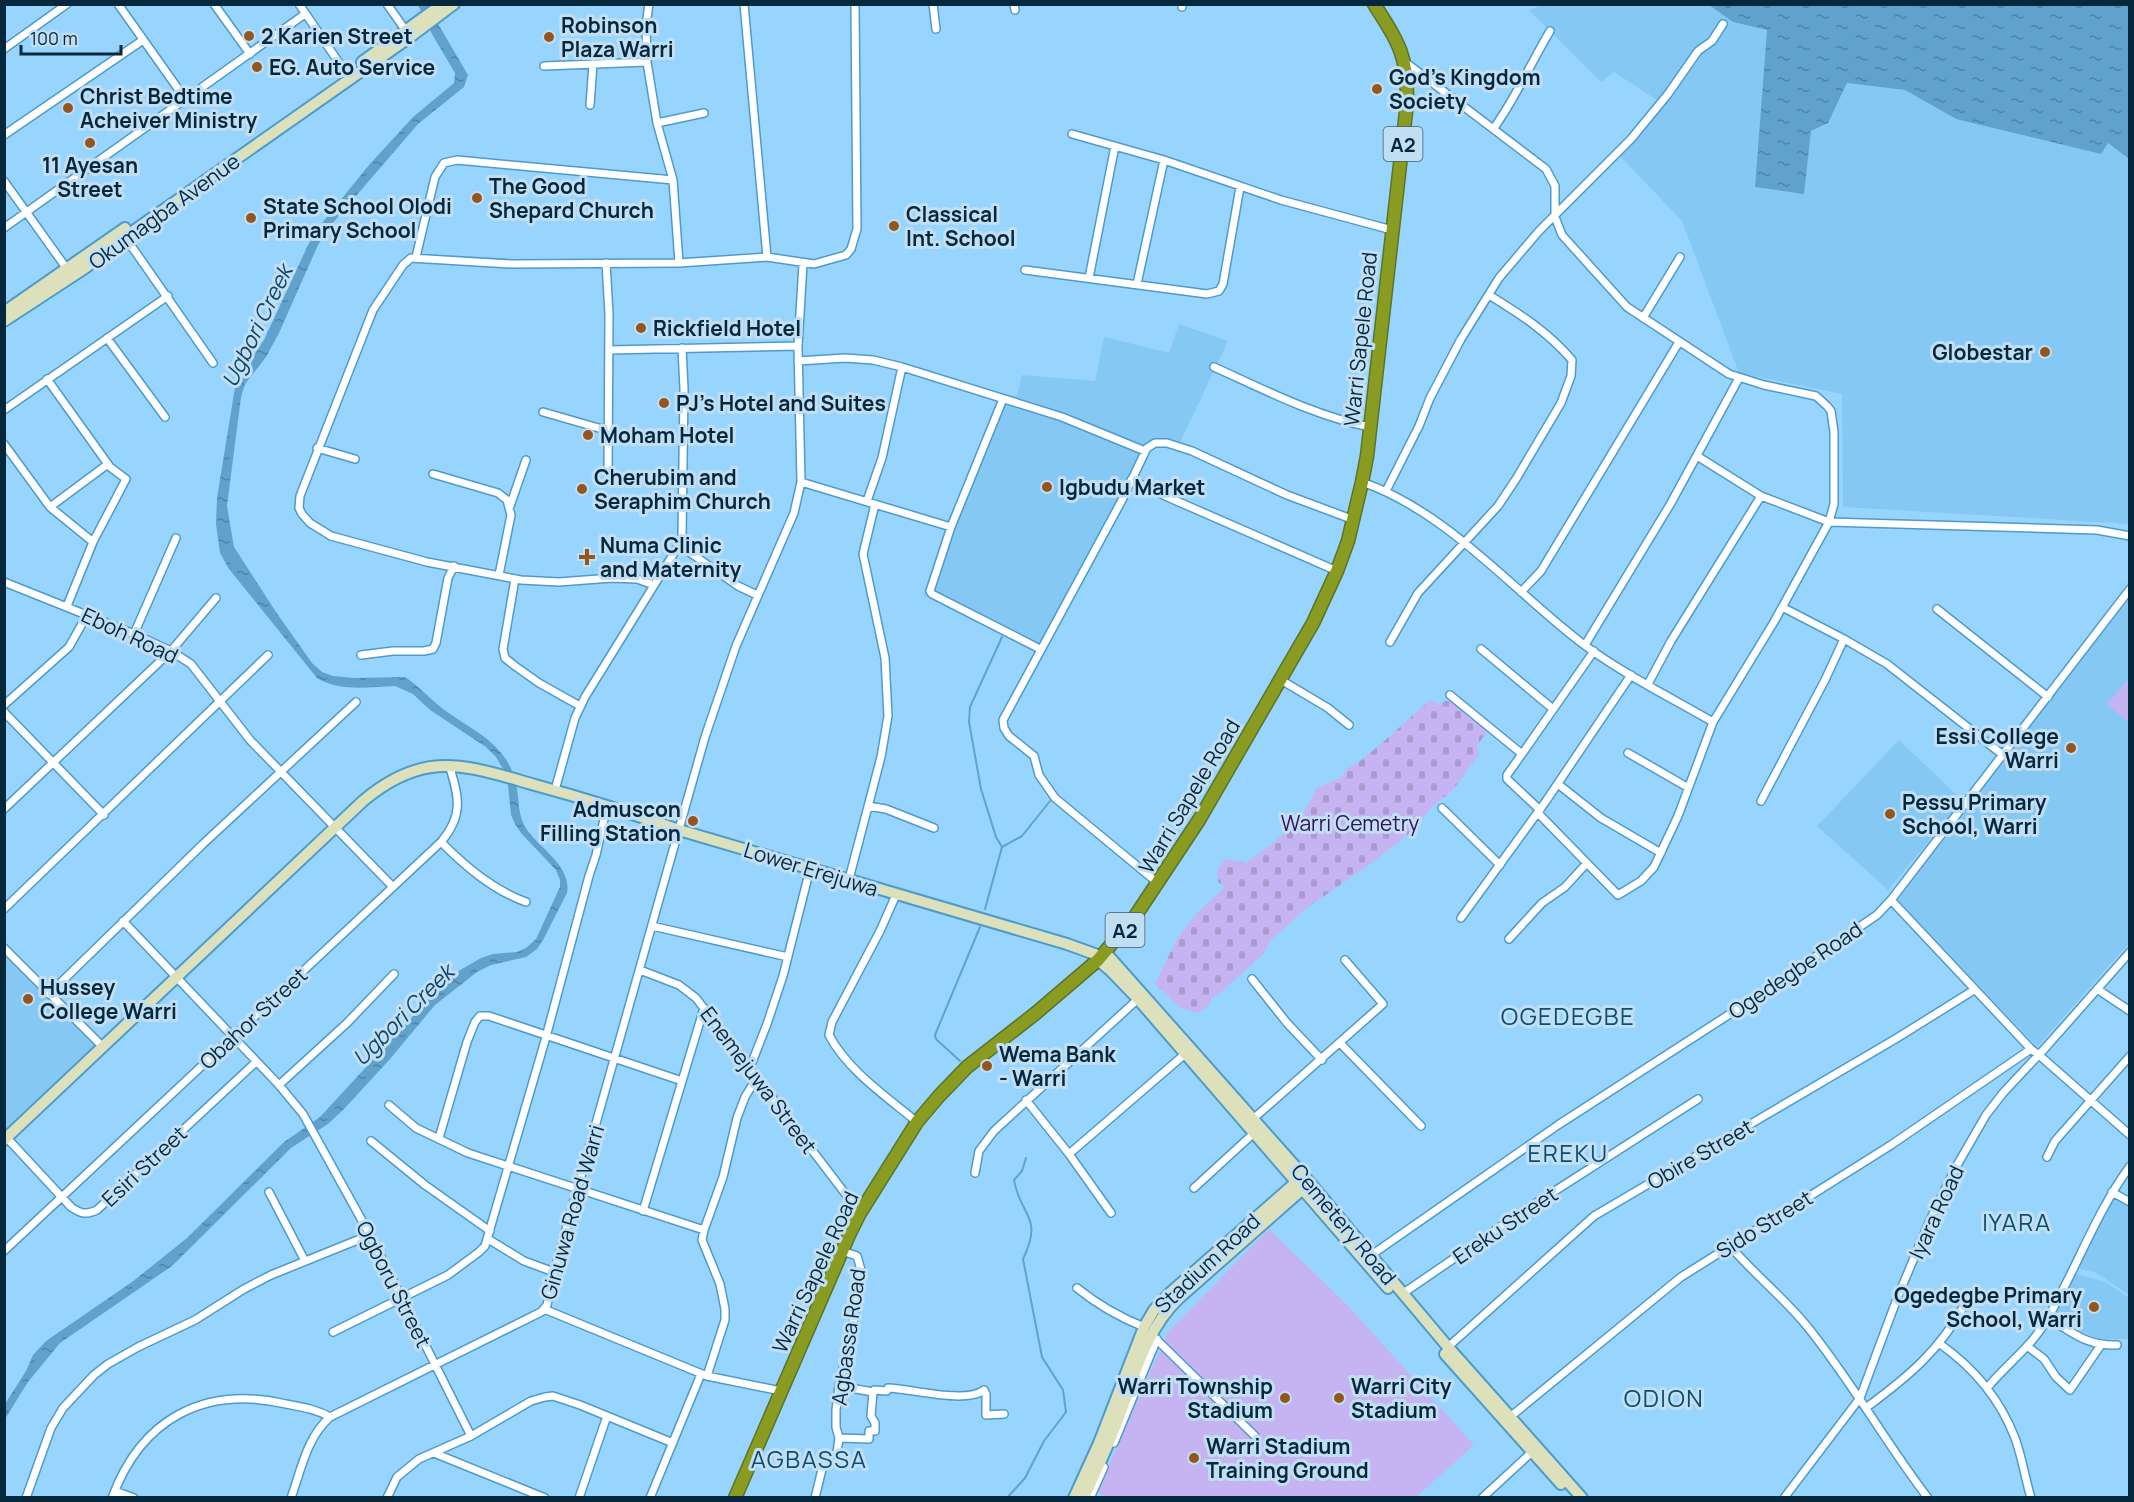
<svg xmlns="http://www.w3.org/2000/svg" width="2134" height="1502" font-family="Manrope,sans-serif">
	<style>
		.built { fill: #85c8f4 }
		.cemetery { fill: url(#cemetery-stones) }
		.pitch { fill: #c6b3f1 }
		.water { fill: url(#water-ripples) }
		.lines { fill: none; stroke-linecap: round; stroke-linejoin: round }
		.stream { stroke: #60a2cc; stroke-width: 2 }
		.street-casing { stroke: #4d9bcb; stroke-width: 10 }
		.secondary-casing { stroke: #4d9bcb; stroke-width: 14 }
		.highway-casing { stroke: #5b732a; stroke-width: 15 }
		.street { stroke: #fff; stroke-width: 7 }
		.secondary { stroke: #dce1bc; stroke-width: 10 }
		.highway { stroke: #899c21; stroke-width: 12 }
		.poi-dot { fill: #95561d; stroke: #c1def3; stroke-width: 2 }
		.labels { text-anchor: middle; dominant-baseline: central; stroke-width: 6; stroke-linejoin: round; paint-order: stroke }
		.shield { fill: #c1def3; stroke: #3e5f73; stroke-width: 1.5 }
		.shield-label { font-size: 20px; font-weight: bold; fill: #06283c }
		.poi-label { font-size: 21px; font-weight: bold; fill: #06283c; stroke: #c1def3; text-anchor: start }
		.street-label { font-size: 21px; fill: #06283c; stroke: #c1def3 }
		.park-label { font-size: 21px; fill: #33125b; stroke: #c1def3 }
		.water-label { font-size: 22px; font-style: italic; fill: #104562; stroke: #c1def3 }
		.quarter-label { font-size: 24px; letter-spacing: 1.5px; fill: #0c4e71; stroke: #c1def3 }
	</style>
	<defs>
		<pattern id="cemetery-stones" width="16" height="16" patternUnits="userSpaceOnUse" patternTransform="scale(1.5)"><rect width="16" height="16" fill="#c6b3f1"/><path d="M2 7V4a2 2 0 0 1 4 0v3zM10 15v-3a2 2 0 0 1 4 0v3z" fill="#a99ad0"/></pattern>
		<pattern id="water-ripples" width="26" height="14" patternUnits="userSpaceOnUse" patternTransform="scale(1.5)"><rect width="26" height="14" fill="#60a2cc"/><path d="M2 4q2-2 4 0t4 0M15 11q2-2 4 0t4 0" fill="none" stroke="#4d84a7"/></pattern>
	</defs>
	<rect width="100%" height="100%" fill="#98d5fe"/>
	<!-- built -->
	<path class="built" d="M1547,4L1709,5L1733,22L1767,30L1755,187L1804,193L1811,131L1828,123L1847,83L1905,90L1956,119L2108,143L2129,159V524L1843,507L1842,394L1739,373L1682,221L1620,156L1663,104L1614,72L1601,82L1529,10Z
		M1179,324L1228,341L1176,451L1162,444L1151,450L1043,654L923,595L947,523L1001,393L1017,396L1022,375L1095,381L1104,337L1169,353Z
		M2129,598V943L2037,1047L1897,899Z
		M1899,740L1963,801L1888,890L1817,826Z
		M5,954L100,1048L5,1134Z
		M2116,1197L2129,1205V1295L2095,1272L2080,1269V1263L2111,1199Z
		M2076,1274L2106,1282L2129,1298L2130,1337L2127,1339H2097L2054,1315Z"/>
	<!-- cemetery -->
	<path class="cemetery" d="M1430,700L1439,704L1446,701L1453,702L1488,730L1477,746L1479,754L1453,790L1433,806L1409,834L1366,867L1304,910L1271,940L1263,954L1225,989L1212,998L1206,1008L1198,1013L1181,1008L1155,984L1178,937L1197,913L1225,887L1218,882L1217,871L1225,859L1246,863C1257,854 1271,846 1281,836C1292,825 1287,821 1305,816L1304,811L1318,787L1341,778L1347,768L1355,765L1381,744Z"/>
	<!-- pitch -->
	<path class="pitch" d="M2129,679V723L2107,704Z
		M1269,1229L1349,1307L1474,1445L1416,1497L1109,1498L1097,1492L1168,1332Z"/>
	<!-- water -->
	<path class="water" d="M418,5H427L468,75L464,87L418,124L331,225L318,245L279,333L266,357L245,384L241,397L227,506L234,547L276,612L312,663L322,672L333,676L354,678L405,677C419,686 430,699 443,709C470,729 500,740 513,773C521,792 515,812 527,830C541,849 572,867 567,893L543,940L537,949L526,957L491,965L477,972L435,1005L390,1059L344,1109L328,1124L291,1148L172,1266L60,1343L28,1382L5,1419V1404L26,1371L33,1355L46,1341L132,1282L187,1238L284,1142L320,1117L450,976L481,958L493,954L517,952L526,948L536,939L560,887V880L556,870L521,833L515,824L511,815L508,785L503,769L496,757L486,747L430,710L413,694L395,686C368,687 340,692 317,678L229,569L220,553L216,524L217,498L236,381L264,340L308,245L322,223L369,165L413,117L454,83L455,73L433,36Z
		M1709,5H2129V159L2108,143L2101,154L1956,119L1905,90L1847,83L1828,123L1811,131L1804,194L1755,187L1767,30L1733,22Z"/>
	<g class="lines">
		<!-- stream -->
		<path class="stream" d="M1002,847L1022,836L1050,801
			M985,909L1002,847L996,837L981,789L969,722L970,707L1002,637
			M960,1061L936,1039L935,1035L980,927
			M1007,1498L1025,1478L1044,1441L1066,1412L1063,1390L1042,1357L1023,1259C1044,1216 1020,1216 1014,1180L1022,1171L1026,1158"/>
		<!-- street casing -->
		<g class="street-casing">
			<path id="street" d="M118,4L186,100
				M214,4L250,54
				M299,4L346,73
				M387,4L406,31
				M649,4L646,25L647,62L657,123L673,180L679,263
				M744,4L767,257
				M933,4L936,29
				M1014,4L1015,10
				M1182,4V7
				M4,49L67,4
				M1405,62L1546,169L1555,186V217L1562,235L1627,307L1729,374L1764,385L1816,396L1827,406L1831,411L1834,432V504L1829,522L1774,622L1713,722L1678,816L1654,867L1641,881L1618,895L1538,813
				M544,66L647,62
				M590,105L593,64
				M657,123L704,113
				M1494,128C1516,97 1531,63 1550,31
				M1072,134L1164,160L1281,200L1392,230
				M4,135L143,40
				M4,181L67,269
				M4,228L305,14
				M125,237L213,363
				M416,257L435,177L444,163L457,160L673,180
				M606,263L609,314L608,474
				M1025,270L1207,294L1219,291L1223,284L1240,187
				M1089,278L1115,146
				M1137,284L1164,160
				M1643,318L1680,257
				M107,338L165,417
				M609,350L798,346
				M798,361L845,358L873,360L902,367L1062,417L1145,451
				M1214,367C1265,390 1315,416 1370,427
				M1003,399L951,527L930,591L932,594L1040,649
				M4,410L168,296
				M543,412L609,431
				M4,444L50,507L93,542L126,479L110,467L47,379
				M317,448L355,459
				M1697,456L1761,496L1829,522L2097,530L2130,536
				M433,474L498,493L507,500L511,515L499,575
				M1131,480L1172,499L1337,571
				M801,482L951,527
				M1362,482C1448,512 1512,590 1583,644C1623,674 1670,697 1713,722
				M1386,491L1419,426L1430,398L1461,339L1499,278L1539,231L1631,139L1668,94L1698,51L1712,41L1723,24
				M867,501L882,458L902,367
				M510,506L526,460
				M50,507L108,464
				M679,545L738,586L757,595
				M515,579L503,649L505,658L515,666L539,683L580,706
				M4,582L134,634L171,651L191,664L250,740L393,887
				M654,585L637,579L612,578L559,582L521,580L427,562L331,536L310,523L302,514L299,508L300,496L373,310L403,265L411,258L512,264L679,263L767,257L814,264L846,255L851,249L857,229L855,4
				M1521,592L1541,571L1679,342
				M67,606L93,542
				M1782,607L1844,639L1887,664L2003,755
				M1937,609L2048,697
				M134,634L176,538
				M1390,642L1418,593L1498,506L1516,479L1561,403L1571,376L1572,360C1548,332 1520,314 1489,295
				M1585,645L1671,503L1739,378
				M1481,649L1553,709
				M361,655L393,651H424L433,649L436,643L448,578L454,566
				M1281,680L1328,708L1349,725
				M1648,684L1671,641L1761,496
				M1450,695L1522,754L1507,775V779L1540,810
				M4,705L69,647L87,615
				M4,712L104,815
				M1628,753L1687,787
				M1522,754L1594,651
				M1558,784L1601,818L1661,853
				M555,790L575,718L585,697L679,545L682,537L684,389L682,348
				M1761,801L1825,680L1844,639
				M868,806L886,809L934,828
				M1442,808L1500,865
				M4,809L171,651L216,598
				M441,842C466,867 493,890 526,902
				M849,879L881,757L888,716L885,658L863,554L875,504
				M1159,884L1055,798L1039,775L1034,756L1009,736L1004,728L1003,720L1121,502L1147,448L1155,443H1167L1192,451L1287,495L1354,520
				M896,895L880,931L832,1022L829,1035C848,1071 887,1097 917,1122
				M1891,900L2031,1049L2039,1055L2130,1135
				M4,909L268,655
				M1461,918L1546,801L1631,675
				M123,921L279,1085L303,1114L370,1235L471,1436
				M652,926L788,957
				M1509,939L1542,903L1565,887L1586,864
				M4,948L103,1047
				M640,970L679,985L696,998L860,1213
				M1252,979L1287,1023L1322,1060
				M2097,989L2130,1011
				M49,994L203,844L356,702
				M1340,1043L1421,1126
				M749,1070L767,1024L783,976L810,869
				M279,1085L347,1023L394,974
				M1026,1100L1069,1154L1111,1213
				M389,1105L416,1128L468,1153L704,1230
				M1253,1119L1383,1004L1345,960
				M7,1138L71,1207C81,1214 86,1215 97,1210L256,1062
				M439,1138L467,1042L475,1022L480,1016H489L682,1081
				M371,1141L425,1185L490,1231
				M1069,1154L1185,1054
				M2047,1157L2055,1141L2130,1056
				M975,1173L979,1151L994,1131L1138,999
				M1194,1188L1254,1133
				M269,1192L305,1261
				M2112,1192L2130,1202
				M643,1211L704,1008
				M488,1239L524,1261L554,1272
				M1730,1246C1754,1274 1783,1297 1806,1325C1851,1380 1885,1442 1928,1498
				M4,1251L441,842C464,815 459,797 449,765
				M1370,1256L1558,1125L1750,1001L1877,915L1891,900L2130,589
				M1077,1288C1098,1305 1119,1317 1144,1327
				M1402,1294L1519,1214L1698,1099
				M544,1309L707,1376L781,1391
				M2048,1318C2074,1333 2086,1346 2117,1345
				M333,1332L448,1275L479,1252L485,1246L546,1037L589,876L596,855L607,806
				M1155,1338L1255,1436
				M1940,1344C1974,1368 2000,1399 2015,1438C2022,1457 2025,1478 2031,1498
				M2027,1346L2044,1359L2056,1377L2070,1390L2101,1345
				M1448,1347L1594,1216L1897,1038L1974,990
				M707,1376L725,1320V1309L720,1284L702,1240L704,1230L723,1177L737,1118L745,1097L756,1079
				M839,1386L873,1392L874,1390L887,1391L888,1388C913,1389 966,1404 984,1390L986,1394V1415L1004,1414
				M1988,1387C2007,1364 2031,1347 2046,1321C2076,1270 2095,1214 2130,1166
				M1867,1407C1909,1376 1940,1350 1965,1304
				M1510,1417L1681,1277L1891,1145L2031,1049
				M839,1438L869,1439V1431H875V1423L871,1416L873,1392
				M1114,1443L1157,1339
				M434,1453L545,1498
				M115,1491L134,1498
				M26,1498L51,1428L63,1408L94,1375L108,1364L138,1347L195,1320L244,1289L271,1275L370,1235
				M112,1498C141,1419 204,1385 286,1404C301,1407 316,1409 330,1417
				M291,1498C301,1470 307,1437 330,1417L541,1312L547,1305L554,1272L705,737L736,646L794,513L801,482L798,346L803,264
				M387,1498L397,1477L419,1459L471,1436L531,1401L545,1397L553,1396L580,1405L673,1443
				M579,1498L607,1416
				M650,1498L701,1374
				M815,1498L825,1457L837,1453L839,1438L836,1427V1410L839,1386L852,1330L861,1270L857,1256L842,1251
				M1090,1498L1104,1467
				M1482,1498L1532,1452
				M1784,1498L1860,1398L1898,1296L1930,1220L1956,1167L1986,1115L2003,1093L2047,1046L2130,952"/>
		</g>
		<!-- secondary casing -->
		<g class="secondary-casing">
			<path id="secondary" d="M362,62L441,5
				M4,312L125,228
				M4,321L85,268L125,237L410,37L454,4
				M1105,952L1310,1183L1448,1347L1582,1498
				M1098,960L1111,971L1138,999L1388,1288
				M4,1140L363,801C383,784 405,771 431,767C465,762 503,776 535,785C583,798 631,813 679,830L1067,944L1100,956
				M1445,1354L1561,1484
				M1074,1498L1099,1443L1144,1327L1154,1310L1170,1293L1301,1178
				M1084,1498C1094,1475 1105,1453 1114,1430C1133,1385 1142,1333 1179,1298L1306,1186"/>
		</g>
		<!-- highway casing -->
		<g class="highway-casing">
			<path id="highway" d="M735,1498L849,1235L860,1213L917,1122L939,1096L967,1067L1036,1013L1098,960L1136,915L1199,820L1313,623L1337,571L1348,541L1362,482L1367,456L1407,103C1408,56 1399,43 1374,4"/>
		</g>
		<!-- street -->
		<use href="#street" class="street"/>
		<!-- secondary -->
		<use href="#secondary" class="secondary"/>
		<!-- highway -->
		<use href="#highway" class="highway"/>
	</g>
	<!-- markers -->
	<g class="poi-dot">
		<circle cx="249" cy="36" r="6"/>
		<circle cx="549" cy="37" r="6"/>
		<circle cx="257" cy="67" r="6"/>
		<circle cx="1377" cy="89" r="6"/>
		<circle cx="68" cy="108" r="6"/>
		<circle cx="90" cy="143" r="6"/>
		<circle cx="477" cy="198" r="6"/>
		<circle cx="251" cy="218" r="6"/>
		<circle cx="894" cy="226" r="6"/>
		<circle cx="641" cy="328" r="6"/>
		<circle cx="2045" cy="352" r="6"/>
		<circle cx="664" cy="403" r="6"/>
		<circle cx="588" cy="435" r="6"/>
		<circle cx="1047" cy="487" r="6"/>
		<circle cx="582" cy="489" r="6"/>
		<path d="M584 548h6v6h6v6h-6v6h-6v-6h-6v-6h6z"/>
		<circle cx="2071" cy="748" r="6"/>
		<circle cx="1890" cy="814" r="6"/>
		<circle cx="693" cy="821" r="6"/>
		<circle cx="28" cy="999" r="6"/>
		<circle cx="987" cy="1066" r="6"/>
		<circle cx="2094" cy="1307" r="6"/>
		<circle cx="1285" cy="1398" r="6"/>
		<circle cx="1339" cy="1398" r="6"/>
		<circle cx="1194" cy="1458" r="6"/>
	</g>
	<g class="labels">
		<!-- shield labels -->
		<g class="shield">
			<rect x="1383.5" y="127" width="39" height="34" rx="4.5"/>
			<rect x="1105.5" y="913" width="39" height="34" rx="4.5"/>
		</g>
		<g class="shield-label">
			<text x="1403" y="144">A2</text>
			<text x="1125" y="930">A2</text>
		</g>
		<!-- poi labels -->
		<g class="poi-label">
			<text x="561" y="25">Robinson<tspan x="561" dy="24">Plaza Warri</tspan></text>
			<text x="261" y="36">2 Karien Street</text>
			<text x="269" y="67">EG. Auto Service</text>
			<text x="1389" y="77">God's Kingdom<tspan x="1389" dy="24">Society</tspan></text>
			<text x="80" y="96">Christ Bedtime<tspan x="80" dy="24">Acheiver Ministry</tspan></text>
			<text x="90" y="165" text-anchor="middle">11 Ayesan<tspan x="90" dy="24">Street</tspan></text>
			<text x="489" y="186">The Good<tspan x="489" dy="24">Shepard Church</tspan></text>
			<text x="263" y="206">State School Olodi<tspan x="263" dy="24">Primary School</tspan></text>
			<text x="906" y="214">Classical<tspan x="906" dy="24">Int. School</tspan></text>
			<text x="653" y="328">Rickfield Hotel</text>
			<text x="2033" y="352" text-anchor="end">Globestar</text>
			<text x="676" y="403">PJ's Hotel and Suites</text>
			<text x="600" y="435">Moham Hotel</text>
			<text x="594" y="477">Cherubim and<tspan x="594" dy="24">Seraphim Church</tspan></text>
			<text x="1059" y="487">Igbudu Market</text>
			<text x="600" y="545">Numa Clinic<tspan x="600" dy="24">and Maternity</tspan></text>
			<text x="2059" y="736" text-anchor="end">Essi College<tspan x="2059" dy="24">Warri</tspan></text>
			<text x="1902" y="802">Pessu Primary<tspan x="1902" dy="24">School, Warri</tspan></text>
			<text x="681" y="809" text-anchor="end">Admuscon<tspan x="681" dy="24">Filling Station</tspan></text>
			<text x="40" y="987">Hussey<tspan x="40" dy="24">College Warri</tspan></text>
			<text x="999" y="1054">Wema Bank<tspan x="999" dy="24">- Warri</tspan></text>
			<text x="2082" y="1295" text-anchor="end">Ogedegbe Primary<tspan x="2082" dy="24">School, Warri</tspan></text>
			<text x="1273" y="1386" text-anchor="end">Warri Township<tspan x="1273" dy="24">Stadium</tspan></text>
			<text x="1351" y="1386">Warri City<tspan x="1351" dy="24">Stadium</tspan></text>
			<text x="1206" y="1446">Warri Stadium<tspan x="1206" dy="24">Training Ground</tspan></text>
		</g>
		<!-- street labels -->
		<g class="street-label">
			<text transform="translate(164 211) rotate(-36)">Okumagba Avenue</text>
			<text transform="translate(1360 339) rotate(-84)">Warri Sapele Road</text>
			<text transform="translate(130 635) rotate(25)">Eboh Road</text>
			<text transform="translate(1189 796) rotate(-59)">Warri Sapele Road</text>
			<text transform="translate(811 869) rotate(17)">Lower Erejuwa</text>
			<text transform="translate(1795 970) rotate(-34)">Ogedegbe Road</text>
			<text transform="translate(253 1018) rotate(-43)">Obahor Street</text>
			<text transform="translate(759 1080) rotate(53)">Enemejuwa Street</text>
			<text transform="translate(1700 1154) rotate(-30)">Obire Street</text>
			<text transform="translate(144 1166) rotate(-43)">Esiri Street</text>
			<text transform="translate(572 1212) rotate(-74)">Ginuwa Road Warri</text>
			<text transform="translate(1936 1212) rotate(-65)">Iyara Road</text>
			<text transform="translate(1344 1224) rotate(50)">Cemetery Road</text>
			<text transform="translate(1764 1224) rotate(-32)">Sido Street</text>
			<text transform="translate(1505 1225) rotate(-34)">Ereku Street</text>
			<text transform="translate(1207 1263) rotate(-43)">Stadium Road</text>
			<text transform="translate(815 1272) rotate(-65)">Warri Sapele Road</text>
			<text transform="translate(394 1284) rotate(63)">Ogboru Street</text>
			<text transform="translate(848 1337) rotate(-82)">Agbassa Road</text>
		</g>
		<!-- park labels -->
		<g class="park-label">
			<text x="1350" y="823">Warri Cemetry</text>
		</g>
		<!-- water labels -->
		<g class="water-label">
			<text transform="translate(257 326) rotate(-64)">Ugbori Creek</text>
			<text transform="translate(403 1015) rotate(-45)">Ugbori Creek</text>
		</g>
		<!-- quarter labels -->
		<g class="quarter-label">
			<text x="1568" y="1015">OGEDEGBE</text>
			<text x="1568" y="1152">EREKU</text>
			<text x="2017" y="1221">IYARA</text>
			<text x="1664" y="1397">ODION</text>
			<text x="809" y="1458">AGBASSA</text>
		</g>
	</g>
	<!-- border -->
	<rect width="2134" height="1502" fill="none" stroke="#06283c" stroke-width="12"/>
	<!-- scale -->
	<path d="M21 45v9h100v-9" fill="none" stroke="#06283c" stroke-width="3"/>
	<text x="30" y="45" font-size="18" fill="#06283c" stroke="#c1def3" stroke-width="4.5" paint-order="stroke">100 m</text>
</svg>
